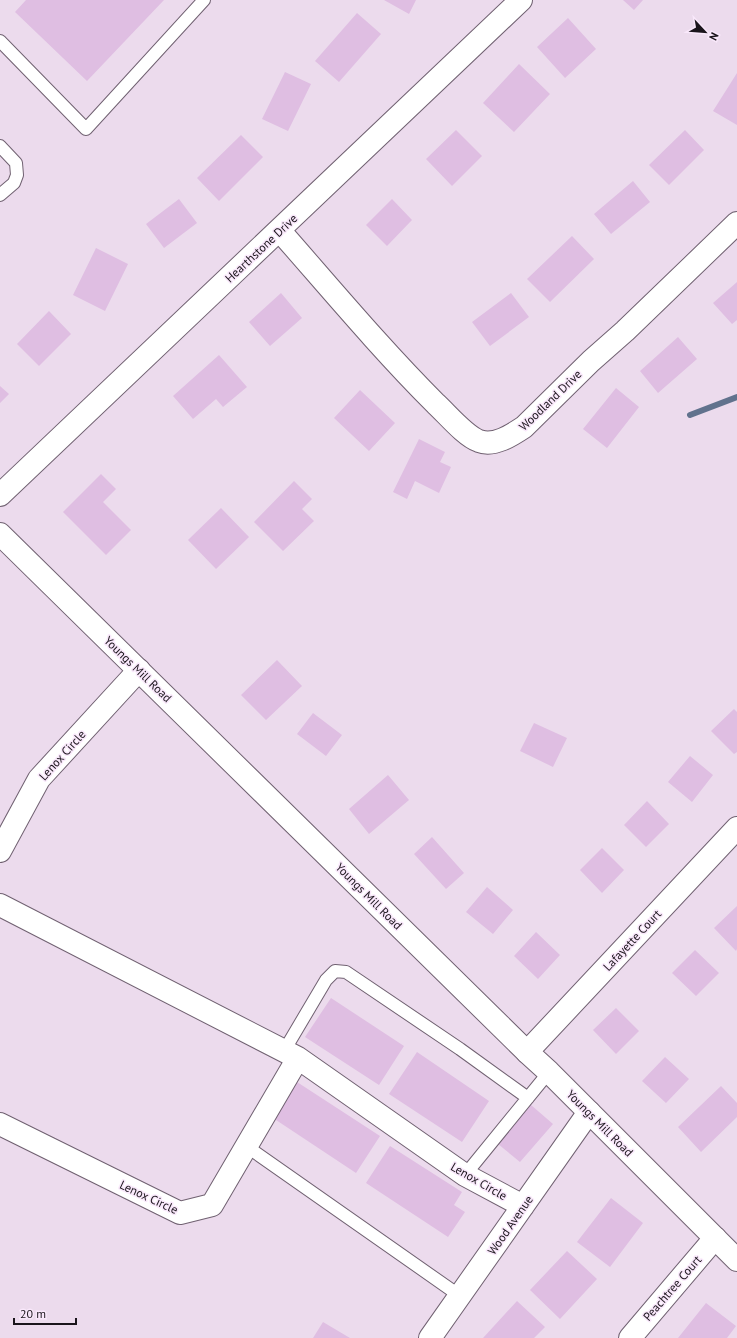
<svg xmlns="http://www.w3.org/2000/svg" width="737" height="1338" font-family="'PT Sans',sans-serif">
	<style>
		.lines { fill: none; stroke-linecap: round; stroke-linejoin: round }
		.stream { stroke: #61728d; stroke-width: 6 }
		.building { fill: #dfbee2 }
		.lane-casing { stroke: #706171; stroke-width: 14 }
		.street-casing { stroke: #706171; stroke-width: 24 }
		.secondary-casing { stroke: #706171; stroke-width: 24 }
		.lane { stroke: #fff; stroke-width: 12 }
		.street { stroke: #fff; stroke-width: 22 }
		.secondary { stroke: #fff; stroke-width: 22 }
		.labels { text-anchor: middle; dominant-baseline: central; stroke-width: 3; stroke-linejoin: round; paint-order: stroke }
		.street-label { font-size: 12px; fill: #1a141b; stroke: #f9e8fb }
	</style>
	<rect width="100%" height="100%" fill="#ecdbed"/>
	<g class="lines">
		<!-- stream -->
		<path class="stream" d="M690,415L737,397"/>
	</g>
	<!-- building -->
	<path class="building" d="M26,0H164L87,81L15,12Z
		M384,0H416L409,14Z
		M623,0H643L634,10Z
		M357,13L381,34L339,82L315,61Z
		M568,18L596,49L565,78L537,47Z
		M519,64L550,94L514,132L483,103Z
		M285,72L311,84L288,131L262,119Z
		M737,73V125L713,111Z
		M456,130L482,156L452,186L426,159Z
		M685,130L704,150L669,185L649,165Z
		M241,135L263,157L219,201L197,178Z
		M633,181L650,202L611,234L594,214Z
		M179,199L197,223L164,248L146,224Z
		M392,199L412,220L387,246L366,225Z
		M572,236L594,259L550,302L527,279Z
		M96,248L128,264L105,311L73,295Z
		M737,282V320L732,324L713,303Z
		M281,293L302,318L270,346L249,322Z
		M511,293L529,317L490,346L472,322Z
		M49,311L71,334L39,366L17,344Z
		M678,337L697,359L658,393L640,371Z
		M219,355L247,387L223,407L216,399L193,419L173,396Z
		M0,386L9,394L0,403Z
		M616,388L639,407L607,448L583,429Z
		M360,390L395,423L369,451L334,418Z
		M419,439L445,452L440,462L451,467L439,493L415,481L407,499L393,492Z
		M101,474L116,489L103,502L131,530L106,555L63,512Z
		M294,481L312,499L302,509L314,521L283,551L254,522Z
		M221,508L249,537L216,569L188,540Z
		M277,660L302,686L266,720L241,695Z
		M734,709L737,712V752L734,754L711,731Z
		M313,713L342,735L326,756L297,734Z
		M534,723L567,738L553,767L520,751Z
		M690,756L713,775L692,802L668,782Z
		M388,775L409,800L369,834L349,809Z
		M647,801L669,824L646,847L624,825Z
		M432,837L464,873L446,889L414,854Z
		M602,848L624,870L602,893L580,870Z
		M487,887L513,910L493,934L466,912Z
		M737,906V949L736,951L714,928Z
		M536,932L560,955L538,979L514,956Z
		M695,950L719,973L696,996L672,973Z
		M331,998L404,1046L379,1085L305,1037Z
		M616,1008L639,1031L616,1054L593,1030Z
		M417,1052L489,1101L462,1142L389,1094Z
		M665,1057L689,1079L666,1103L642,1081Z
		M297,1082L380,1136L356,1173L273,1118Z
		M721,1086L737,1103V1117L701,1152L678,1127Z
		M531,1105L553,1124L520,1162L498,1144Z
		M390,1146L462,1192L454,1205L465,1212L448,1237L366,1183Z
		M611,1198L643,1223L610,1267L577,1242Z
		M567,1251L597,1279L560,1319L530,1290Z
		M517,1301L545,1327L534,1338H483Z
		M706,1303L736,1326L727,1338H678Z
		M323,1322L350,1338H313Z"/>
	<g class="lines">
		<!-- lane casing -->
		<g class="lane-casing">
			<path id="lane" d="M0,41L86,129L204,0
				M0,146L16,163L17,175L14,183L0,195
				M284,1051L326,980L335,971L346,972L460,1049L528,1098
				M246,1146L460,1296
				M465,1175L549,1072"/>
		</g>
		<!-- street casing -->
		<g class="street-casing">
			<path id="street" d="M280,231C331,289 381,349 436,404C447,414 465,436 479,441C494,447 512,435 524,427L591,361L625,331L737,223
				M0,495L521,0
				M0,851L39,779L139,670
				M0,905L298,1058L465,1175L523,1206
				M527,1052L737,828
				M0,1124L180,1213L212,1205L298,1058
				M430,1338L589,1112
				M630,1338L715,1238"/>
		</g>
		<!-- secondary casing -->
		<g class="secondary-casing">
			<path id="secondary" d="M0,534L527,1052L549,1072L737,1260"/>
		</g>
		<!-- lane -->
		<use href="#lane" class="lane"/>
		<!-- street -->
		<use href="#street" class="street"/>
		<!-- secondary -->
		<use href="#secondary" class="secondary"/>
	</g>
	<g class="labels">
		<!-- street labels -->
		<g class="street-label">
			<text transform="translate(261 248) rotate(-43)">Hearthstone Drive</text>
			<text transform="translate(550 400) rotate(-44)">Woodland Drive</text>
			<text transform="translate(138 669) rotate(44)">Youngs Mill Road</text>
			<text transform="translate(62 755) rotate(-48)">Lenox Circle</text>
			<text transform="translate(369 896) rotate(45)">Youngs Mill Road</text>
			<text transform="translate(632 940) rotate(-47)">Lafayette Court</text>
			<text transform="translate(600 1123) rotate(45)">Youngs Mill Road</text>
			<text transform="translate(479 1181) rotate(30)">Lenox Circle</text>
			<text transform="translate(149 1197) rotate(25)">Lenox Circle</text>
			<text transform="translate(510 1225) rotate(-55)">Wood Avenue</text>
			<text transform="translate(672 1288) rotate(-49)">Peachtree Court</text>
		</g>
	</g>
	<!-- north arrow -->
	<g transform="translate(705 32) rotate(116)" stroke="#f9e8fb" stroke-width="3" paint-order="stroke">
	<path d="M0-3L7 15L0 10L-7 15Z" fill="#1a141b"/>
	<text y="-6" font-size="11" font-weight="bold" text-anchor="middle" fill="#1a141b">N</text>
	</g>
	<!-- scale -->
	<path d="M14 1318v6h62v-6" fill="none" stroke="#1a141b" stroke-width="2"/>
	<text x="20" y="1318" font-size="12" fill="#1a141b" stroke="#f9e8fb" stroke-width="3" paint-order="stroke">20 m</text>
</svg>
